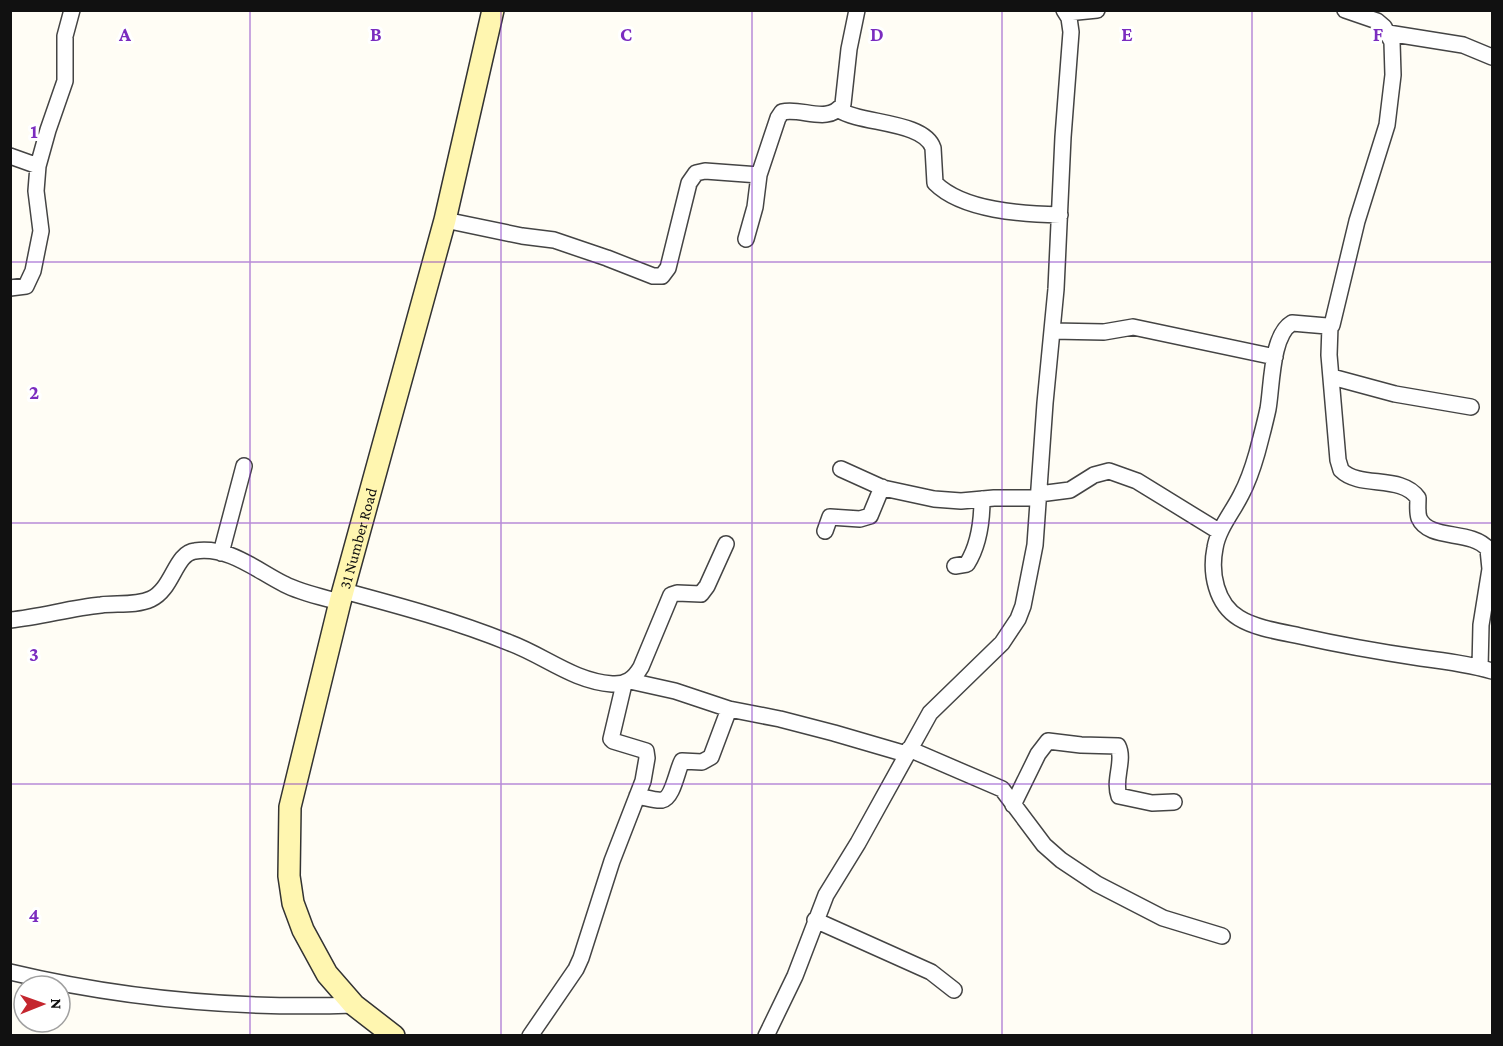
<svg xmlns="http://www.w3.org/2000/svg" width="1503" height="1046" font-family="'Crimson Pro',serif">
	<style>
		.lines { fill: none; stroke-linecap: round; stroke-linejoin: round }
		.street-casing { stroke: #444; stroke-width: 18 }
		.secondary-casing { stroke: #333; stroke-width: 24 }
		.street { stroke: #fff; stroke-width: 15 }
		.secondary { stroke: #fff6b0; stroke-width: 21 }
		.grid { fill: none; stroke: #7b2cbf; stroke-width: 1.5; stroke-opacity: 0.55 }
		.labels { text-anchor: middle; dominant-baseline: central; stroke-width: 6; stroke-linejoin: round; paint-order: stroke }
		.street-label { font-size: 16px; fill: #111; stroke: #fff }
		.grid-label { font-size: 20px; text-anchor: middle; font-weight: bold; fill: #7b2cbf; stroke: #fff; stroke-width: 6; stroke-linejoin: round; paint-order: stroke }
	</style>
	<rect width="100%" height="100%" fill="#fffdf5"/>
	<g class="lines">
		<!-- street casing -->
		<g class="street-casing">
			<path id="street" d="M1345,10L1377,21L1384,27L1392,42L1393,75L1387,125L1357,221L1332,325L1327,326L1292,323C1271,335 1272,387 1268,409C1265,423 1261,438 1257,453C1253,467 1248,482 1241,495C1232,513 1218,529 1215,548C1210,573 1216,604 1239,618C1255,628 1281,632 1300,636C1340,645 1380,652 1421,658C1445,661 1469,664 1492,671
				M1067,13L1097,10
				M1388,33L1463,45L1492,57
				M839,110C861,124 924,121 933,148L935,183C963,211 1023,214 1060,215
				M10,156L38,166
				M445,220L522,236L554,240L607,258L653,276H662L668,268L689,183L696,173L705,171L759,175L778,118L782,112C802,107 828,125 843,104L849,49L857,10
				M746,239L755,207L759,175
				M10,288L26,286L33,271L41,231L36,191L38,166L48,130L65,81V36L72,10
				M1330,326L1329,355L1338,460L1341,470C1360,489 1401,474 1418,498C1418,505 1417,512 1419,518C1429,541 1471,529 1488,549L1490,569L1481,625L1480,668
				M1052,331L1104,332L1133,327L1275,357
				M1332,377L1395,394L1471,407
				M841,469L883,488L934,499L961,501L994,498H1039
				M1039,494L1070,490L1094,475L1109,471L1137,481L1220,532
				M825,531L830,517L860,519L870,516L882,487
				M221,553L244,466
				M955,566L967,564C979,545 982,521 982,499
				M344,591C400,606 456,621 510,643C545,656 573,681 612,684C626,685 634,679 641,667L671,595L677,593L701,594L707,586L726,544
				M10,620C41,617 70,608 101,605C116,603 136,606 151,599C173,589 175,553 195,551C229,546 256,570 284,584C301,593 322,597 340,602
				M630,681L675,691L729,709L780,719L834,733L906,754
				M909,749L1002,789L1044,845L1061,860L1097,884L1163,918L1222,936
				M637,796C645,797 655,801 662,800C673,798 677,770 682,761L702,762L711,757L729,709
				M1013,805L1038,754L1048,741L1081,745L1118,746C1125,760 1113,780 1119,796L1152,803L1174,802
				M815,920L931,972L954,990
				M10,972C123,999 238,1009 354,1005
				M530,1036L576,969L581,958L612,861L643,781L647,758L646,751L613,741L611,739L624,684
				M766,1036L795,976L826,895L858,843L930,713L1002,643L1018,619L1023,606L1035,545L1045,403L1056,289L1063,137L1071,32L1069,18L1064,10"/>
		</g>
		<!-- secondary casing -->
		<g class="secondary-casing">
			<g id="secondary">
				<path id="s1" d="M394,1036L354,1005L327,974L303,930L293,903L289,876L290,807L340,602L445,220L493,10"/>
			</g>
		</g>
		<!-- street -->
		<use href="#street" class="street"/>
		<!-- secondary -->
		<use href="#secondary" class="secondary"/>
	</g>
	<!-- grid -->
	<path class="grid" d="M250,10V1036M501,10V1036M752,10V1036M1002,10V1036M1252,10V1036M10,262H1492M10,523H1492M10,784H1492"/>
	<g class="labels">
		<!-- street labels -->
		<g class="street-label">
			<text stroke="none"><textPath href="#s1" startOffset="544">31 Number Road</textPath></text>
		</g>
	</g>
	<g class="grid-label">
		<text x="125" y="41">A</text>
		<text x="376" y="41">B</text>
		<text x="626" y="41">C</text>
		<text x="877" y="41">D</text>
		<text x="1127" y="41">E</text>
		<text x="1378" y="41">F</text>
		<text x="34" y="138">1</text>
		<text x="34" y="399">2</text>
		<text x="34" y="661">3</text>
		<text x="34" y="922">4</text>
	</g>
	<!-- border -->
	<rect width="1503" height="1046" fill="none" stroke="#111111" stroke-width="24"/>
	<!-- north arrow -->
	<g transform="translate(42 1004) rotate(89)"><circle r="28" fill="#ffffff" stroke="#a0a0a0" stroke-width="1.5"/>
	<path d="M0-4.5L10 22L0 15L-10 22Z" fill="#c4262e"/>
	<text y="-9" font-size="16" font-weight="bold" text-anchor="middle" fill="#111111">N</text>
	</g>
</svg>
